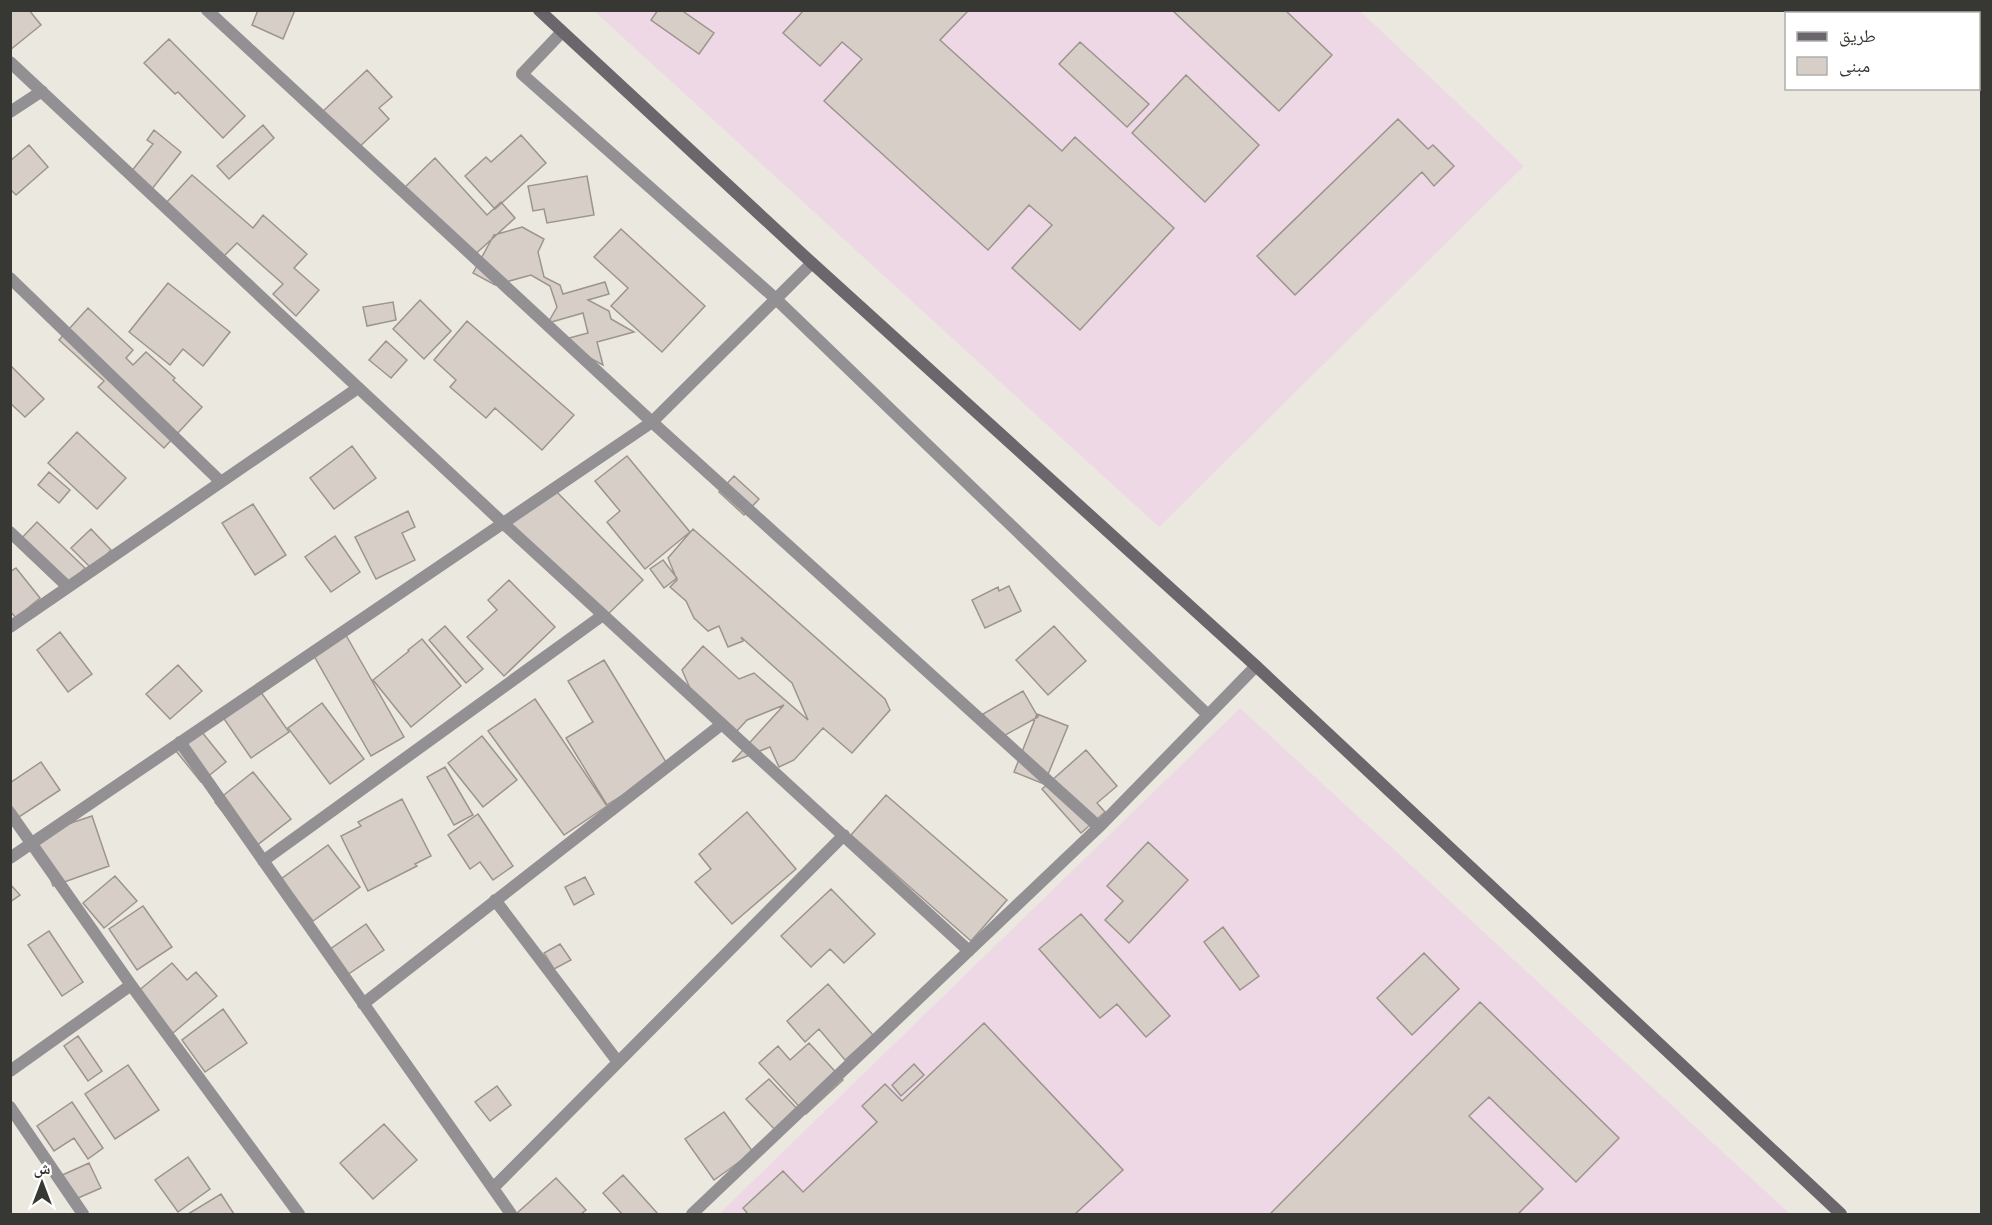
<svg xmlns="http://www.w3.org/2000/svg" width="1992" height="1225" font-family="'Open Sans','Noto Naskh Arabic',sans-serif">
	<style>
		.industrial { fill: #eed8e5 }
		.building { fill: #d6cec7; stroke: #9c948d; stroke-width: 1.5 }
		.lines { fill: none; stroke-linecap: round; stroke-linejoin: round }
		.street { stroke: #939094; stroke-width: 12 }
		.secondary { stroke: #6a666b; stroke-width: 12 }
	</style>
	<rect width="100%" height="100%" fill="#ebe9df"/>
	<!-- industrial -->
	<path class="industrial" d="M594,11H1360L1524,166L1159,527Z
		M1240,708L1790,1214H719Z"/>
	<!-- building -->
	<path class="building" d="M10,10H29L41,25L10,50Z
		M258,10H295L283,39L252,25Z
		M658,10H681L714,33L699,54L651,20Z
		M804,10H965L967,12L940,40L1062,151L1075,137L1174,228L1080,330L1012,268L1052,225L1029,205L988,250L824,101L862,59L842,42L820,66L783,33Z
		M1172,10H1285L1332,55L1279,111Z
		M169,39L245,116L223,138L178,92L175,94L144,63Z
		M1080,42L1149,104L1127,127L1059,64Z
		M367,70L392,97L379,108L389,119L356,150L321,113Z
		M1186,75L1259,145L1205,202L1132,133Z
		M1398,119L1428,149L1433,145L1454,166L1434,186L1422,172L1295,295L1257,256Z
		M263,125L274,138L229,179L217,166Z
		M154,130L181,152L152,189L131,172L153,144L147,140Z
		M521,135L546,163L495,209L465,176L486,157L491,162Z
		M29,145L48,167L16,195L10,189V161Z
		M435,158L487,215L501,202L515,218L470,259L404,188Z
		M192,175L253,228L263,215L307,254L294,268L319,290L296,316L273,294L283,284L237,243L224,256L165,204Z
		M587,176L594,215L547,223L544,209L533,211L528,186Z
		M522,227L544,239L538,252L544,277L560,285L563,294L605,282L609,294L588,300L609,311L611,319L634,332L597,342L603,365L558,341L588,333L583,313L548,323L557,307L550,286L531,275L495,285L473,273L494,235Z
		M621,229L705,306L662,352L611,306L628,288L594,257Z
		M168,283L230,332L203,366L183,349L170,365L129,332Z
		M420,300L451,331L424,359L393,329Z
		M393,302L396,320L367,326L363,307Z
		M88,308L133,350L126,358L133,365L146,352L175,378L173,380L202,407L164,448L98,387L104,381L59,340Z
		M467,321L574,415L542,450L495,408L486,418L450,387L456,380L434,360Z
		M386,341L407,360L391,378L369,360Z
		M10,365L44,399L25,417L10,403Z
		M77,432L126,478L97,509L48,463Z
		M352,446L376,478L334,509L310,478Z
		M627,456L690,532L645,569L607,522L620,511L595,481Z
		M49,472L70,490L59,503L38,485Z
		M734,476L759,499L744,515L719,492Z
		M550,485L643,580L603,619L510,525Z
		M253,504L286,555L255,575L222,523Z
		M408,511L415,527L402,533L415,560L376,579L355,537Z
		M37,522L85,568L64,590L16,544Z
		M91,529L111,550L92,569L71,548Z
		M693,529L885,699L890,710L852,753L823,728L794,760L779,767L770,747L732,762L784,705L747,720L736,732L692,693L682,670L703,646L739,679L754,673L808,720L792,683L741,637L743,641L728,647L719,626L708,631L694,618L686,601L670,587L677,580L668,558Z
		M335,536L360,572L331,592L305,557Z
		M663,560L677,578L664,588L650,569Z
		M16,568L40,598L16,618L10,611V572Z
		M509,580L555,627L504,676L467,637L497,610L488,600Z
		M1009,586L1021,611L985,628L972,600L998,587L999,591Z
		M445,626L483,669L466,683L429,640Z
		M1054,626L1086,661L1048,695L1016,660Z
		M343,630L404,737L371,756L310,649Z
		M60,632L92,674L68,692L37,650Z
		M422,639L461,686L411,727L373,680L409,651L408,650Z
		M604,660L669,767L607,805L566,738L593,722L568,681Z
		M178,665L202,691L170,719L146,694Z
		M258,688L289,732L251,758L220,713Z
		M1023,691L1038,717L998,739L983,714Z
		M535,699L607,806L564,835L488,731Z
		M322,703L364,759L330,784L288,728Z
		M1037,714L1068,726L1044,784L1014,772Z
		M197,726L226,762L201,782L172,746Z
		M482,736L517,780L483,807L448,763Z
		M1086,750L1117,786L1097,803L1105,812L1081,833L1042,789Z
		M41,762L60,790L19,817L10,804V783Z
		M445,767L473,815L454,825L427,777Z
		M253,772L291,819L252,849L215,802Z
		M886,795L1007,900L971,941L851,835Z
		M402,799L431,856L415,864L417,866L368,891L341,836L361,826L358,822Z
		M747,812L796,869L732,924L695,882L711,869L699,854Z
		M478,814L513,866L493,880L480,862L470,869L448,835Z
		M92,816L109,866L53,886L35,835Z
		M1148,842L1188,880L1129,943L1105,920L1123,901L1107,886Z
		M328,845L360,887L313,921L281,879Z
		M115,876L137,901L104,928L83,903Z
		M585,877L594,894L574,905L565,887Z
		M10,884L20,895L10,902Z
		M831,889L875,934L844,963L830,949L811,967L781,936Z
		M143,906L172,947L137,970L109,929Z
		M1081,914L1170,1016L1146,1037L1117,1004L1100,1018L1039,949Z
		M366,924L384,950L344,977L326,952Z
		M1223,927L1259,976L1240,990L1204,942Z
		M49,931L83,982L62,996L28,945Z
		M560,944L571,960L554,969L544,953Z
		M1424,953L1459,989L1412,1035L1377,998Z
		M172,963L187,980L196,972L217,996L173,1033L137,992Z
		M828,984L873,1035L845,1060L819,1029L805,1042L787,1021Z
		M1480,1002L1619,1138L1576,1182L1489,1097L1469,1116L1543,1189L1518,1214H1270Z
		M223,1009L247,1043L205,1072L182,1040Z
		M984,1023L1123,1170L1075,1214H748L743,1208L783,1171L803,1192L877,1122L862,1106L885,1084L902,1101Z
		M78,1036L102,1071L88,1081L64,1046Z
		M809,1043L843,1080L806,1114L759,1063L778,1046L790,1060Z
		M914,1064L924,1075L901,1096L892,1085Z
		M128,1065L159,1110L115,1139L85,1094Z
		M769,1079L802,1114L779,1134L746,1099Z
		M497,1086L511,1105L490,1121L475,1102Z
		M72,1102L103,1148L88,1159L74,1138L54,1151L37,1126Z
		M724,1112L753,1152L714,1180L685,1139Z
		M384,1124L417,1160L373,1199L340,1163Z
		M188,1157L210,1189L178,1212L155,1180Z
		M89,1163L101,1188L69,1202L58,1177Z
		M623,1175L658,1214H622L603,1193Z
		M556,1178L586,1210L581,1214H516Z
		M221,1194L234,1214H188Z"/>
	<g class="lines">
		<!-- street -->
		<path class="street" d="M207,10L652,422L1099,827
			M562,32L522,74L776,299L1208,715
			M10,62L503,523L969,951
			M10,112L42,91
			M10,278L221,482
			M10,532L68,587
			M10,627L358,388
			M180,742L511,1214
			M10,813L131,985L299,1214
			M10,858L652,422L812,263
			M263,861L603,615
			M495,900L618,1062
			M363,1004L722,724
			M10,1071L131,985
			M10,1107L83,1214
			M493,1188L844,835
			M692,1214L1099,827L1256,666"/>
		<!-- secondary -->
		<path class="secondary" d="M539,10L812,263L1256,666L1841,1214"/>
	</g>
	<!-- border -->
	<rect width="1992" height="1225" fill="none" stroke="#373733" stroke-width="24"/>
	<!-- legend -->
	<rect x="1785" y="12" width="195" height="78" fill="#ffffff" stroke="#afafad" stroke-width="1.5"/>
	<rect x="1797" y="32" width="30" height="9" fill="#6a666b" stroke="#afafad" stroke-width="1.5"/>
	<text x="1839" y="42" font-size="18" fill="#373733">طريق</text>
	<rect x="1797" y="57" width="30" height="18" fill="#d6cec7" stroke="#afafad" stroke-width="1.5"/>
	<text x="1839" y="72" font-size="18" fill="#373733">مبنى</text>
	<!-- north arrow -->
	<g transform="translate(42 1183)" stroke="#ffffff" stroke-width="4.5" paint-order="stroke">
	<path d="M0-4.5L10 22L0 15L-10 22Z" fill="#373733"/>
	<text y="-9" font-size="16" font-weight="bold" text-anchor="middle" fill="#373733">ش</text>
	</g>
</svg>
